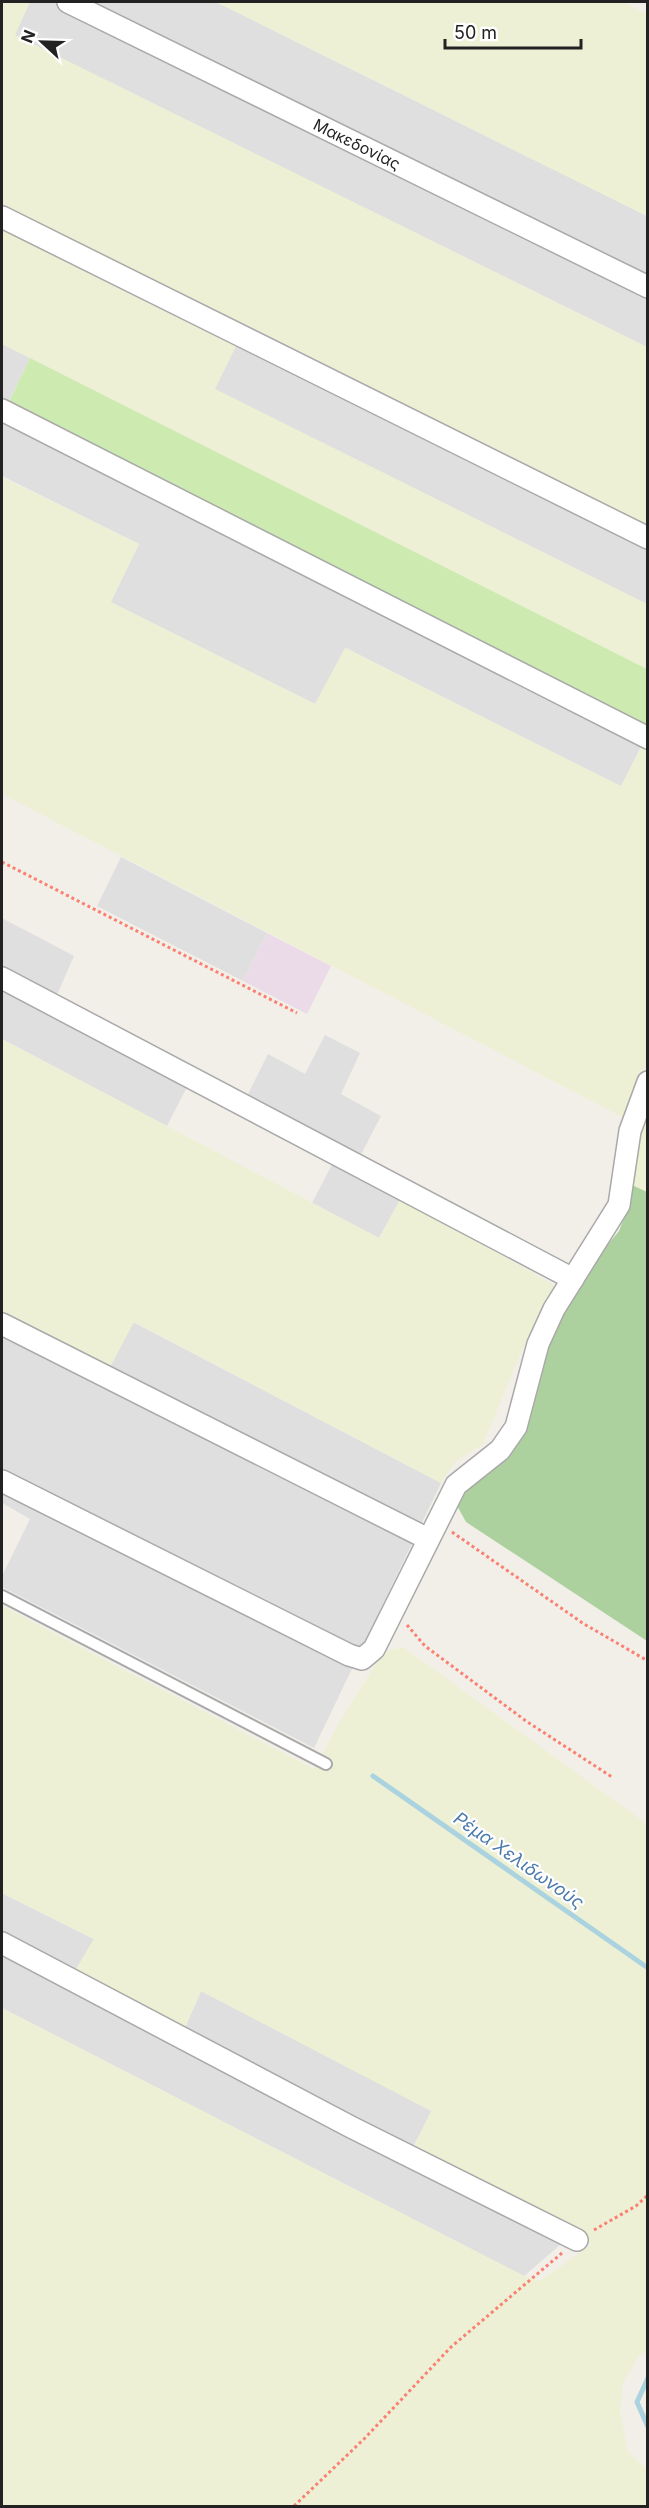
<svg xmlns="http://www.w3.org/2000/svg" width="649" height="2508" font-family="Inter,sans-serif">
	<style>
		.residential { fill: #e0dfdf }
		.industrial { fill: #ebdbe8 }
		.farmland { fill: #eef0d5 }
		.grass { fill: #cdebb0 }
		.forest { fill: #add19e }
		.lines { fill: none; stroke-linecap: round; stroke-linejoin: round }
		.stream { stroke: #aad3df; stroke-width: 5 }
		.service-casing { stroke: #a9a9a9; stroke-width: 14 }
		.minor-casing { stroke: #a9a9a9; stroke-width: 24 }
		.path { stroke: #fa8072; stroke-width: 3; stroke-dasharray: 3 3; stroke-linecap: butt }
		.service { stroke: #fff; stroke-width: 10 }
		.minor { stroke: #fff; stroke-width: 21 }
		.labels { text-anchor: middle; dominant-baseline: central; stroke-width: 4.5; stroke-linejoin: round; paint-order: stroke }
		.street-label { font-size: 16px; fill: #222; stroke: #fff }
		.water-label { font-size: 18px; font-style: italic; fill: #4a7aab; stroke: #fff }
	</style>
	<rect width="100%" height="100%" fill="#f2efe9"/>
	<!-- residential -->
	<path class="residential" d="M30,2H216L647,216V347L14,35Z
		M2,344L30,358L2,416Z
		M237,344L647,548V604L214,389Z
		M2,420L643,743L621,787L346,648L315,704L110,602L139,544L2,476Z
		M121,857L267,933L243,981L97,906Z
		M2,918L74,956L49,1013L187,1087L167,1126L2,1039Z
		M325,1035L360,1053L341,1094L381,1116L352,1172L401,1198L379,1238L312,1203L341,1147L247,1096L268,1054L305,1074Z
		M2,1311L110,1367L133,1322L441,1483L314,1748L2,1587V1576L30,1519L2,1503Z
		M2,1893L94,1939L75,1971L184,2030L201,1991L432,2111L414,2145L574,2233L524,2276L2,2008Z"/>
	<!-- industrial -->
	<path class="industrial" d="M267,933L331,966L307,1014L243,981Z"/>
	<!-- farmland -->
	<path class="farmland" d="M2,2H30L15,35L647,347V531L2,209Z
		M216,2H624L647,14V216Z
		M2,226L237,344L215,389L647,604V669L2,344Z
		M2,477L139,544L111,602L315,704L345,648L621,786L643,743L647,745V1061L624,1118L2,794Z
		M2,1039L379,1238L401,1198L556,1286L523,1348L483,1444L455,1462L441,1483L134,1322L110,1367L2,1311Z
		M647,1100V1192L632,1185L634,1145Z
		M2,1606L314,1769L339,1723L383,1652L403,1647L647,1824L648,2350L640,2355L623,2382L620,2411L628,2452L647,2469V2506H2V2008L524,2276L540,2281L592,2244L414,2146L431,2111L201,1991L184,2030L75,1971L94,1939L2,1893Z"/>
	<!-- grass -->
	<path class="grass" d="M30,358L647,669V729L8,404Z"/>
	<!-- forest -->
	<path class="forest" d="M632,1185L647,1192V1641L466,1522L455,1502L457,1491L492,1463L578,1281L619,1231L628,1208Z"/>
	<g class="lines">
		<!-- stream -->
		<path class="stream" d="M373,1776L648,1968
			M648,2378L637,2402L648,2427"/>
		<!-- service casing -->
		<g class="service-casing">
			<path id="service" d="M2,1596L326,1764"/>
		</g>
		<!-- minor casing -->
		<g class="minor-casing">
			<g id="minor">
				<path id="s1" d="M68,2L648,287"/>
				<path d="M2,217L648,538"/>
				<path d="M2,410L648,738"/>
				<path d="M2,978L573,1279"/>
				<path d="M2,1324L428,1539"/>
				<path d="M2,1481L349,1655L362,1659L374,1649L456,1485L500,1450L516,1427L538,1344L554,1309L619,1205L630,1131L648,1082"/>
				<path d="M2,1943L351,2127L577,2240"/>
			</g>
		</g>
		<!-- path -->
		<path class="path" d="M2,862L297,1013
			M452,1532L584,1624L648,1661
			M407,1625L425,1646L526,1721L612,1777
			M594,2230L636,2206L648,2195
			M294,2506L364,2439L451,2347L562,2253"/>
		<!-- service -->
		<use href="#service" class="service"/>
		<!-- minor -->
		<use href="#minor" class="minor"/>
	</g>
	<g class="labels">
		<!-- street labels -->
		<g class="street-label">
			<text stroke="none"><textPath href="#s1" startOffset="322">Μακεδονίας</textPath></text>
		</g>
		<!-- water labels -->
		<g class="water-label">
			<text transform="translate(519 1860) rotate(35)">Ρέμα Χελιδωνούς</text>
		</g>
	</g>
	<!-- border -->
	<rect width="649" height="2508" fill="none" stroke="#222222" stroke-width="6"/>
	<!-- north arrow -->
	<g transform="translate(42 42) rotate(292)" stroke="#ffffff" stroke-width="4.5" paint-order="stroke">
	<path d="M0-4.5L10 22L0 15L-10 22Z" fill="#222222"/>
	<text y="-9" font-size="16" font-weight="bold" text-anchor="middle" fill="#222222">N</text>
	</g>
	<!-- scale -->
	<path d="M445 39v9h136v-9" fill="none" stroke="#222222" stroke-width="3"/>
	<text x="454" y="39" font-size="18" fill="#222222" stroke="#ffffff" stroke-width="4.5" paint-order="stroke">50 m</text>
</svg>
